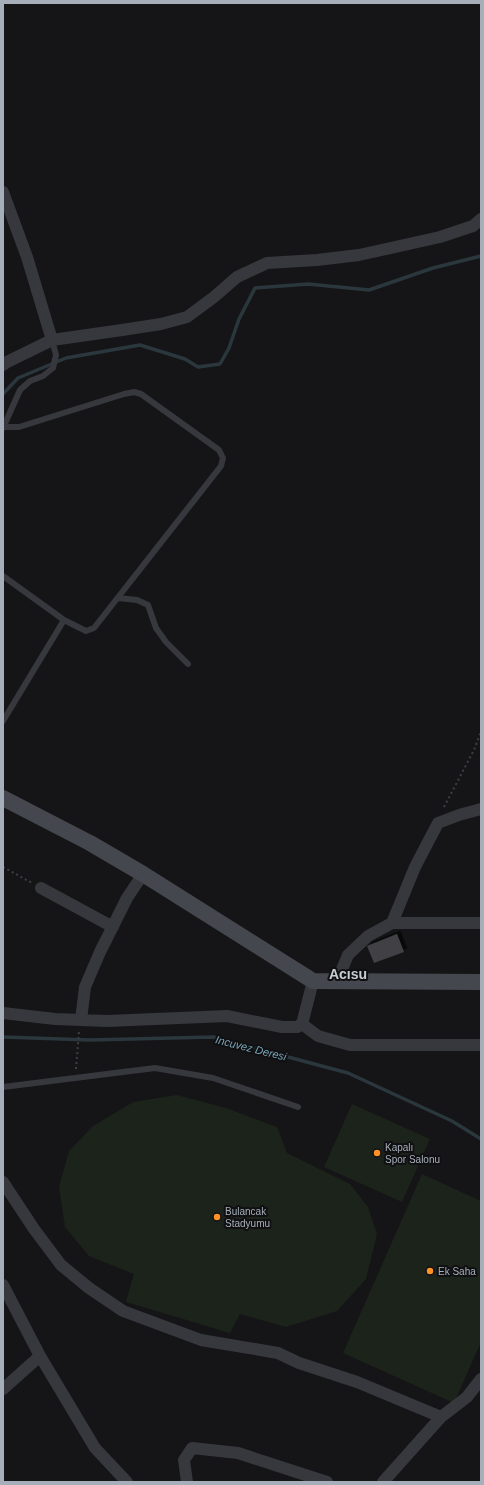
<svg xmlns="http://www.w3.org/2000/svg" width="484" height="1485" font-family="Helvetica,sans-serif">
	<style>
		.green { fill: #1b231b }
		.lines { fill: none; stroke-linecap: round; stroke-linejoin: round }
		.stream { stroke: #2a373d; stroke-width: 3.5 }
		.building { fill: #3f4145; filter: url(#shadow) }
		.path { stroke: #3c3f44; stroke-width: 2; stroke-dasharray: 2 3; stroke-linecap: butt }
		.lane { stroke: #36383d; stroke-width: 6 }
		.street { stroke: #36383d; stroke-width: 12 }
		.secondary { stroke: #44474d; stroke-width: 16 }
		.poi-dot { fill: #ff9125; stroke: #101012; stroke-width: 1.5 }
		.labels { text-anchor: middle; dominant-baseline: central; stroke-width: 4; stroke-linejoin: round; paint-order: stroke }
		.poi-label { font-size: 10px; fill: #a6afb9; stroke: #101012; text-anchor: start }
		.water-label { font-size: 11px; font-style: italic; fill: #79a5b7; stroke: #101012 }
		.district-label { font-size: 14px; font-weight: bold; fill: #c7cdd4; stroke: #101012 }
	</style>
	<defs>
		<filter id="shadow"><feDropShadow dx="3.5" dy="-3.5" stdDeviation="0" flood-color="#0009"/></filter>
	</defs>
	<rect width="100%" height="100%" fill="#151517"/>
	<!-- green -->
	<path class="green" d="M177,1095L226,1108L277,1127L287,1153L350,1184L368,1207L377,1234L366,1279L337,1311L286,1327L240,1314L230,1333L126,1302L134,1274L89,1256L65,1227L59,1187L69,1151L93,1126L133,1102Z
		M352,1104L430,1139L402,1202L324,1167Z
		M422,1174L481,1201V1342L454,1403L343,1353Z"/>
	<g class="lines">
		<!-- stream -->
		<path class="stream" d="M3,394L18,378L66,358L140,345L185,359L198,367L220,364L229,348L239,319L255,288L308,284L369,290L433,268L481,256
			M3,1037L90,1040L213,1037L348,1073L452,1121L481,1139"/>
	</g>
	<!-- building -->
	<path class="building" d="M397,934L404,952L374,963L367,946Z"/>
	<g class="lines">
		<!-- path -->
		<path class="path" d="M444,807L474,750L481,732
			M3,867L32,883
			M76,1069L79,1031"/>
		<!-- lane -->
		<path class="lane" d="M3,428L20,390L30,381L43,376L53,368L56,355L52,340
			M3,576L64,620
			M118,598L137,600L148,605L156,628L166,642L188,664
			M3,721L64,620L86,631L94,628L221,466L223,458L219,450L141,394L134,392L124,394L19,427H4
			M3,1087L155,1068L213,1078L298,1107"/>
		<!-- street -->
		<path class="street" d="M3,192L27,257L52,340L7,362L3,365
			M52,340L122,330L161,324L187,317L214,297L237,277L267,263L317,260L359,255L440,237L473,226L481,219
			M481,809L459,815L438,823L415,867L392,923H481
			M41,888L113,927
			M337,981L348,955L368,936L392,923
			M3,1013L55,1019L107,1021L227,1016L282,1027H297L302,1024L313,981
			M81,1020L85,987L100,952L127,898L143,874
			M302,1024L318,1036L350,1045H481
			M3,1182L34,1229L61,1265L89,1288L123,1311L201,1340L278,1353L299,1363L357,1382L441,1417L383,1482
			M3,1285L40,1356L95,1448L127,1482
			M3,1389L40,1356
			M441,1417L467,1397L481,1379
			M187,1482L184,1460L192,1448L238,1453L327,1482"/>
		<!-- secondary -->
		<path class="secondary" d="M3,798L90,843L143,874L313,981L481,982"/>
	</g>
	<!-- markers -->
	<g class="poi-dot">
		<circle cx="377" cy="1153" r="4"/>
		<circle cx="217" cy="1217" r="4"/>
		<circle cx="430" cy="1271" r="4"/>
	</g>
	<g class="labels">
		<!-- poi labels -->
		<g class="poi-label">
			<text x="385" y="1147">Kapalı<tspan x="385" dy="12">Spor Salonu</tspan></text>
			<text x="225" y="1211">Bulancak<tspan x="225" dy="12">Stadyumu</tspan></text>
			<text x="438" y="1271">Ek Saha</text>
		</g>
		<!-- water labels -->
		<g class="water-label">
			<text transform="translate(251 1048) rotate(14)">Incuvez Deresi</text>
		</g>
		<!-- district labels -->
		<g class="district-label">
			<text x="348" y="974">Acısu</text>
		</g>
	</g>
	<!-- border -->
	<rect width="484" height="1485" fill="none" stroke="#a6afb9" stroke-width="8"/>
</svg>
